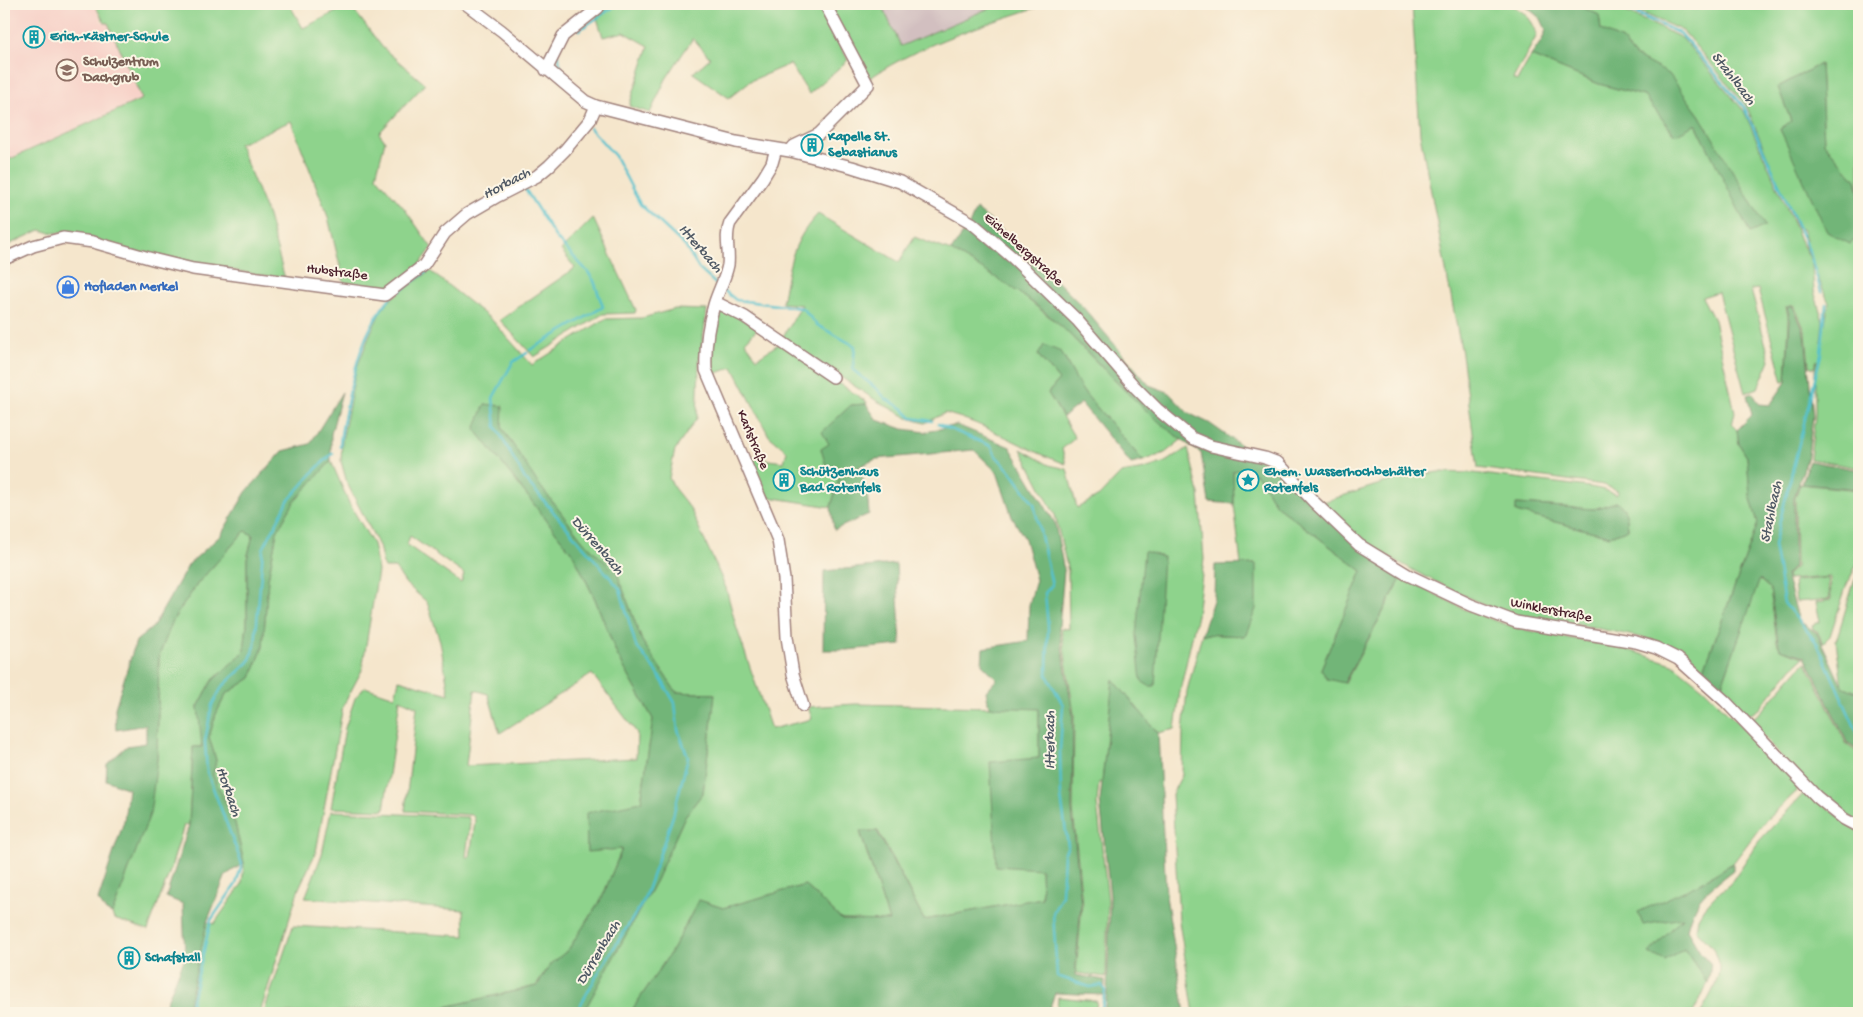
<svg xmlns="http://www.w3.org/2000/svg" width="1863" height="1017" font-family="'Gochi Hand',sans-serif">
	<style>
		.built { fill: #f7d1c8 }
		.industrial { fill: #d2bfc0 }
		.green { fill: #8ed38c; stroke: #6c795c; fill-rule: evenodd }
		.forest { fill: #72b578; stroke: #5e6a52 }
		.lines { fill: none; stroke-linecap: round; stroke-linejoin: round }
		.stream { stroke: #54c1cd; stroke-width: 2.5 }
		.minor-casing { stroke: #a0827c; stroke-width: 14 }
		.minor { stroke: #fff; stroke-width: 11 }
		.labels { text-anchor: middle; dominant-baseline: central; stroke-width: 4; stroke-linejoin: round; paint-order: stroke }
		.culture-label { font-size: 14px; font-weight: bold; fill: #0d838f; stroke: #fcf5e5; text-anchor: start }
		.education-label { font-size: 14px; font-weight: bold; fill: #785e54; stroke: #fcf5e5; text-anchor: start }
		.street-label { font-size: 14px; fill: #4a1f2b; stroke: #fcf5e5 }
		.shop-label { font-size: 14px; font-weight: bold; fill: #366cbe; stroke: #fcf5e5; text-anchor: start }
		.water-label { font-size: 15px; font-style: italic; fill: #4e5864; stroke: #fcf5e5 }
	</style>
	<rect width="100%" height="100%" fill="#fcf5e5"/>
	<filter id="ink" filterUnits="userSpaceOnUse"><feTurbulence type="fractalNoise" baseFrequency=".02" numOctaves="2"/><feDisplacementMap in="SourceGraphic" scale="10" xChannelSelector="R" yChannelSelector="G"/><feConvolveMatrix kernelMatrix="1 2 1 2 8 2 1 2 1" color-interpolation-filters="sRGB"/></filter>
	<filter id="wash" filterUnits="userSpaceOnUse"><feTurbulence type="fractalNoise" baseFrequency=".0096" numOctaves="4" result="noise"/><feDisplacementMap in="SourceGraphic" scale="20" xChannelSelector="R" yChannelSelector="G"/><feGaussianBlur stdDeviation="1.12" result="paint"/><feColorMatrix in="noise" values="0 0 0 0 0 0 0 0 0 0 0 0 0 0 0 0 0 1.4 0 .05"/><feComposite in="paint" operator="in"/></filter>
	<g filter="url(#wash)">
		<rect width="100%" height="100%" fill="#f5e6cc"/>
		<!-- built -->
		<path class="built" d="M4,4H94L102,22L108,23L143,99L7,160L4,156Z"/>
		<!-- industrial -->
		<path class="industrial" d="M881,4H999L901,46Z"/>
		<!-- green -->
		<path class="green" d="M94,4H289L303,28L350,5L383,48L425,84L379,133L385,141L376,176L404,208L432,248C419,266 404,287 381,289C369,290 357,288 345,287L328,217L291,121L239,144L268,216L285,279L152,257L71,233H51L40,230L4,247V156L8,160L142,99L108,23H105Z
			M613,4H819L848,60L809,94L790,64L750,81L729,98L693,73L710,58L693,38L666,79L650,113L629,106L649,46L624,32L603,37L596,15Z
			M827,4H881L901,46L999,4H1047C987,24 923,42 870,78Z
			M1412,4H1510C1524,12 1533,19 1537,35L1513,79L1517,81L1531,56L1599,84L1644,96L1674,134L1696,124L1751,233L1700,116L1669,75L1635,56L1622,40L1601,30L1599,15L1575,4H1609L1682,38L1744,111L1796,229C1799,241 1806,250 1811,260L1804,244L1806,239L1802,229L1797,228L1746,105L1683,31L1622,4H1859V193L1856,180L1824,143L1820,64L1778,87L1791,121L1780,130L1850,244L1859,236V468L1810,459L1815,416V369L1817,360L1814,368L1809,366L1806,333L1794,305L1786,307L1789,320L1786,380L1783,382L1758,289L1751,290L1770,360L1758,388L1745,393L1718,292L1702,297L1714,320L1735,412L1732,425L1737,430L1739,444L1747,457L1750,495L1758,523L1703,672L1688,656L1653,640L1586,626L1517,615L1484,605L1418,573L1360,540L1320,503L1396,479L1438,472L1473,473L1590,487L1605,490L1617,495L1618,491L1604,485L1478,468L1462,354L1420,134ZM1812,264L1829,303L1821,342L1823,321L1814,291ZM1616,502C1627,508 1627,517 1628,529L1610,536L1516,512L1517,504L1594,509Z
			M818,214L899,262L914,237L951,251L1006,282L1062,327L1124,390L1181,440L1165,453L1143,461L1082,390L1061,352L1038,355L1059,380L1048,393L1075,438L1062,449L1066,464C1025,450 988,424 945,413L925,423L908,418L877,401L782,338L802,305L782,303C789,267 791,242 818,214Z
			M593,218L636,310L635,313L603,314L534,357L500,320L575,268L561,250Z
			M430,271L492,320L532,365L605,319L642,318L675,309L707,310L699,366L697,418L675,450L669,478L674,488L690,508L726,588L736,626L771,729L812,719L808,707L855,704L1039,708V758L990,763L1041,869L1042,898L924,920L878,831L860,832L889,921L842,920L805,885L723,908L699,900L671,952L630,1013H583L656,880L685,816L703,793L715,694L676,692L642,641L617,573L583,541L537,482L502,428L475,429L573,554L595,599L617,655L653,719L641,802L602,898L568,950L550,965L536,986L441,1008L398,1012L397,1006L326,1013H266L265,1009L293,926L465,936L464,910L305,898L322,854L331,811L468,817L470,823L466,857H470L475,821L473,815L405,811L417,707L400,699L384,810L331,808L345,728L355,698L365,687L395,697L399,680L449,694L440,641L427,602L406,584L395,568H384L379,546L347,483L341,461L342,441L356,370L370,334L381,311L393,297ZM410,536L464,574L461,583L407,545ZM592,674L637,733L636,758L466,766L475,690L488,694L500,733Z
			M722,308L758,328L745,342L757,358L780,343L867,402L866,404L851,405L829,445L841,471L831,507L762,496L745,457L784,462L787,451L769,436L733,367L712,375L710,347L717,310Z
			M1188,448L1199,493L1204,559L1197,615L1180,691L1175,729L1158,733L1113,680L1102,783L1099,782L1097,803L1108,900L1106,977L1076,973L1082,904L1073,809L1074,714L1061,628L1069,629L1068,571L1055,515L1021,449L1049,465L1067,469L1077,508L1099,496L1121,473L1145,469L1165,462Z
			M331,461L349,503L373,544L378,571L362,670L343,706L316,852L299,888L260,1013H187L207,922L214,924L242,884L244,863L235,823L213,775L216,760L209,737L216,714L226,694L251,678L263,647L268,579L277,532L294,502Z
			M1247,469L1259,477L1276,505L1362,571L1321,669L1345,683L1402,577L1470,612L1520,629L1622,648L1673,664L1704,689L1798,783L1795,793L1765,821L1733,863L1697,885L1665,961L1684,949L1708,983L1693,1013H1194L1179,922L1172,794L1182,775L1183,731L1187,691L1202,634L1245,636L1255,564L1241,565L1234,504L1233,471Z
			M1800,484L1859,490V560L1847,584L1830,636L1823,643L1817,631L1813,629L1812,625L1820,622L1816,602L1831,600L1830,577L1788,580L1787,575L1796,567L1795,498Z
			M245,531L253,535L247,559V624L244,652L212,681L198,707L202,737L201,747H193L189,825H184L170,871L148,930L114,919L112,914L129,869L157,760L159,656L173,620L198,583Z
			M1859,572V693L1842,686L1836,641L1854,582Z
			M1828,578L1830,599L1796,602L1794,581Z
			M1759,579L1770,589L1777,642L1780,649L1804,657L1792,668L1760,708L1751,714H1743L1720,691Z
			M1806,662L1847,745L1859,753V822C1818,801 1783,757 1751,724L1752,719C1773,703 1786,679 1806,662Z
			M1806,791L1859,832V1013H1701C1709,996 1726,974 1716,954C1712,945 1702,937 1696,930L1698,918L1704,908L1716,895L1730,884L1759,841Z
			M1058,997L1097,1001L1095,1013H1057Z"/>
		<!-- forest -->
		<path class="forest" d="M1523,4H1575L1599,15L1601,30L1622,40L1635,56L1669,74L1700,116L1765,226L1750,233L1696,124L1675,135L1644,96L1599,84L1531,56L1542,40L1546,30L1541,19Z
			M1820,64L1824,143L1856,180L1859,193V236L1850,244L1827,232L1780,129L1791,121L1778,87Z
			M976,209L1026,250L1082,306L1149,385L1168,392L1188,413L1209,423L1266,463L1277,468L1402,577L1344,683L1327,679L1321,669L1362,571L1276,505L1259,477L1247,469L1233,471L1234,504L1209,502L1201,453C1148,420 1108,371 1063,328C1030,297 991,274 951,251L969,225Z
			M1793,306L1805,334L1813,416L1808,456L1794,498V567L1786,575L1799,621L1817,633L1842,686L1859,693V751L1848,744L1805,656L1780,649L1778,642L1770,589L1760,579L1720,690L1703,672L1758,523L1750,495L1747,457L1739,444L1737,430L1752,415L1747,395L1753,393L1759,404L1770,405L1786,382L1790,320L1787,307Z
			M1044,345L1061,352L1082,390L1143,461L1131,464L1081,403L1063,417L1048,393L1059,380L1038,355Z
			M342,392L331,434V461L294,502L277,532L268,579L263,647L251,678L226,694L216,714L209,737L216,760L213,775L235,823L244,863L226,875L207,922L187,1013H162L185,957L183,904L166,897L189,825L193,747H202L198,707L212,681L244,652L247,624V559L253,535L245,531L198,583L173,620L159,656L157,760L150,814L112,914L106,911L98,900L124,821L128,789L106,780L107,764L127,746L146,743V725L116,730L115,708L136,641L153,627L189,564L221,535L246,492L283,451L310,444Z
			M485,404L503,406L502,428L537,482L583,541L617,573L642,641L676,692L715,694L703,793L685,816L656,880L583,1013H380L441,1008L537,986L550,965L568,950L602,898L622,849L587,852L586,813L641,802L653,719L617,655L595,599L573,554L475,429Z
			M866,404L877,420L903,429L926,432L957,425L1010,447L1055,523L1064,571L1059,627L1073,715L1072,809L1081,904L1075,975L1105,980L1104,995L1055,993L1048,1013H630L671,952L699,900L723,908L805,885L842,920L889,921L860,831H877L924,920L1042,898L1041,869L996,866L990,762L1039,758V709L989,707L986,691L997,679L982,664L983,648L1028,641L1029,605L1036,580L1025,539L1012,517L997,472L974,450L876,459L858,467L867,490L869,514L834,530L831,507L841,471L827,469L821,449L829,444L822,432L851,405Z
			M1809,461L1859,470V489L1802,484Z
			M1616,502C1627,508 1627,517 1628,529L1610,536L1516,512V504L1594,509Z
			M1144,551L1163,557L1155,686H1149L1141,681L1136,636Z
			M896,564L901,645L847,650H823L824,571Z
			M1256,564V609L1245,636L1202,634L1214,597L1215,565Z
			M1113,679L1158,733L1166,896L1185,1013H1104L1107,992L1110,897L1100,801Z
			M1733,863V870C1707,891 1695,896 1687,930L1700,952L1711,964L1708,983L1684,949L1665,961L1649,953L1682,918L1643,925L1638,912L1697,885Z"/>
		<g class="lines">
			<!-- stream -->
			<path class="stream" d="M1616,4L1681,34L1744,107L1810,253L1821,292
				M579,30L618,4
				M559,55C558,66 565,74 571,83
				M590,128L615,156L640,204L685,246L699,269L718,286
				M525,189L556,238L588,272L594,281L603,307L530,350
				M433,263L438,253
				M722,289L736,300L802,308L817,325L855,346L853,370L877,389L886,399L902,408L912,418L932,421
				M400,291L427,271
				M1826,304L1821,354L1774,545L1784,603L1817,643L1859,736
				M527,353L513,362L493,398L496,427L525,479L620,589L636,646L657,672L675,703L678,730L688,757L673,816L643,902L601,968L576,1013
				M938,424L991,446L996,456L1012,473L1034,504L1052,585L1045,593L1048,627L1047,675L1063,705L1060,749L1061,797L1068,846L1064,854L1062,895L1053,913L1057,976L1090,987L1102,985L1105,991L1101,1013
				M340,447C340,434 344,421 346,409C354,370 364,327 391,297
				M189,1013L211,920L236,884L242,864L207,772L205,741L212,705L222,687L249,662L255,646L263,549L288,501L316,469L333,453"/>
		</g>
	</g>
	<g filter="url(#ink)">
		<g class="lines">
			<!-- minor casing -->
			<g class="minor-casing">
				<path id="minor" d="M466,4L502,31L585,101L596,106L736,142L790,151L852,167L900,182L972,223L1013,258L1077,320L1135,387L1157,409L1192,438L1211,446L1265,458L1278,463L1314,502L1359,545L1408,575L1471,605L1516,622L1636,642L1656,648L1678,659L1725,701L1817,797L1844,819L1859,827
					M546,70L563,36L598,8
					M776,149L772,163L763,178L730,223C724,238 730,250 728,265C725,280 718,291 714,305C708,325 705,349 706,370L778,540L784,579L787,637L793,674L803,706
					M790,151L794,146L819,134L868,85L825,4
					M4,259L33,246L63,238L93,242L156,260L193,269L385,295L424,265L445,233L467,214L498,196L537,176L549,166L565,150L590,120L596,106
					M715,302L745,317L833,377"/>
			</g>
			<!-- minor -->
			<use href="#minor" class="minor"/>
		</g>
	</g>
	<!-- icons -->
	<defs>
		<g id="building-ring" transform="scale(1.125)"><circle r="9.5" fill="#fcf5e5" stroke="#0f9aa8" stroke-width="1.5"/><path d="M-4-6H4V6H1V3H-1V6H-4ZM-2.5-4.3h1.7v1.8h-1.7ZM.8-4.3h1.7v1.8H.8ZM-2.5-1h1.7V.8h-1.7ZM.8-1h1.7V.8H.8Z" fill="#0f9aa8"/></g>
		<g id="school-ring" transform="scale(1.125)"><circle r="9.5" fill="#fcf5e5" stroke="#8d6e63" stroke-width="1.5"/><path d="M0-5L7-2L0 1L-7-2ZM-4 1L0 2.5L4 1V4Q0 6-4 4Z" fill="#8d6e63"/></g>
		<g id="shop-ring" transform="scale(1.125)"><circle r="9.5" fill="#fcf5e5" stroke="#3f7fe0" stroke-width="1.5"/><path d="M-5-2.5h2.3a2.7 3.5 0 0 1 5.4 0H5L5.5 6h-11ZM-1.5-2.5h3a1.5 2.3 0 0 0-3 0Z" fill="#3f7fe0"/></g>
		<g id="sight-ring" transform="scale(1.125)"><circle r="9.5" fill="#fcf5e5" stroke="#0f9aa8" stroke-width="1.5"/><path d="M0-6L1.8-2.2L6-1.7L2.9 1.2L3.7 5.4L0 3.3L-3.7 5.4L-2.9 1.2L-6-1.7L-1.8-2.2Z" fill="#0f9aa8"/></g>
	</defs>
	<g fill-rule="evenodd">
		<use href="#building-ring" x="34" y="37"/>
		<use href="#school-ring" x="67" y="70"/>
		<use href="#building-ring" x="812" y="145"/>
		<use href="#shop-ring" x="68" y="287"/>
		<use href="#building-ring" x="784" y="480"/>
		<use href="#sight-ring" x="1248" y="480"/>
		<use href="#building-ring" x="129" y="958"/>
	</g>
	<g class="labels">
		<!-- culture labels -->
		<g class="culture-label">
			<text x="50" y="37">Erich-Kästner-Schule</text>
			<text x="828" y="137">Kapelle St.<tspan x="828" dy="16">Sebastianus</tspan></text>
			<text x="800" y="472">Schützenhaus<tspan x="800" dy="16">Bad Rotenfels</tspan></text>
			<text x="1264" y="472">Ehem. Wasserhochbehälter<tspan x="1264" dy="16">Rotenfels</tspan></text>
			<text x="145" y="958">Schafstall</text>
		</g>
		<!-- education labels -->
		<g class="education-label">
			<text x="83" y="62">Schulzentrum<tspan x="83" dy="16">Dachgrub</tspan></text>
		</g>
		<!-- street labels -->
		<g class="street-label">
			<text transform="translate(1023 250) rotate(42)">Eichelbergstraße</text>
			<text transform="translate(337 273) rotate(7)">Hubstraße</text>
			<text transform="translate(752 440) rotate(67)">Karlstraße</text>
			<text transform="translate(1551 611) rotate(11)">Winklerstraße</text>
		</g>
		<!-- shop labels -->
		<g class="shop-label">
			<text x="84" y="287">Hofladen Merkel</text>
		</g>
		<!-- water labels -->
		<g class="water-label">
			<text transform="translate(1733 79) rotate(52)">Stahlbach</text>
			<text transform="translate(507 184) rotate(-28)">Horbach</text>
			<text transform="translate(700 249) rotate(49)">Itterbach</text>
			<text transform="translate(1772 512) rotate(-78)">Stahlbach</text>
			<text transform="translate(597 546) rotate(49)">Dürrenbach</text>
			<text transform="translate(1051 740) rotate(-90)">Itterbach</text>
			<text transform="translate(228 792) rotate(71)">Horbach</text>
			<text transform="translate(599 953) rotate(-59)">Dürrenbach</text>
		</g>
	</g>
	<!-- margin -->
	<rect width="1863" height="1017" fill="none" stroke="#fcf5e5" stroke-width="20"/>
</svg>
